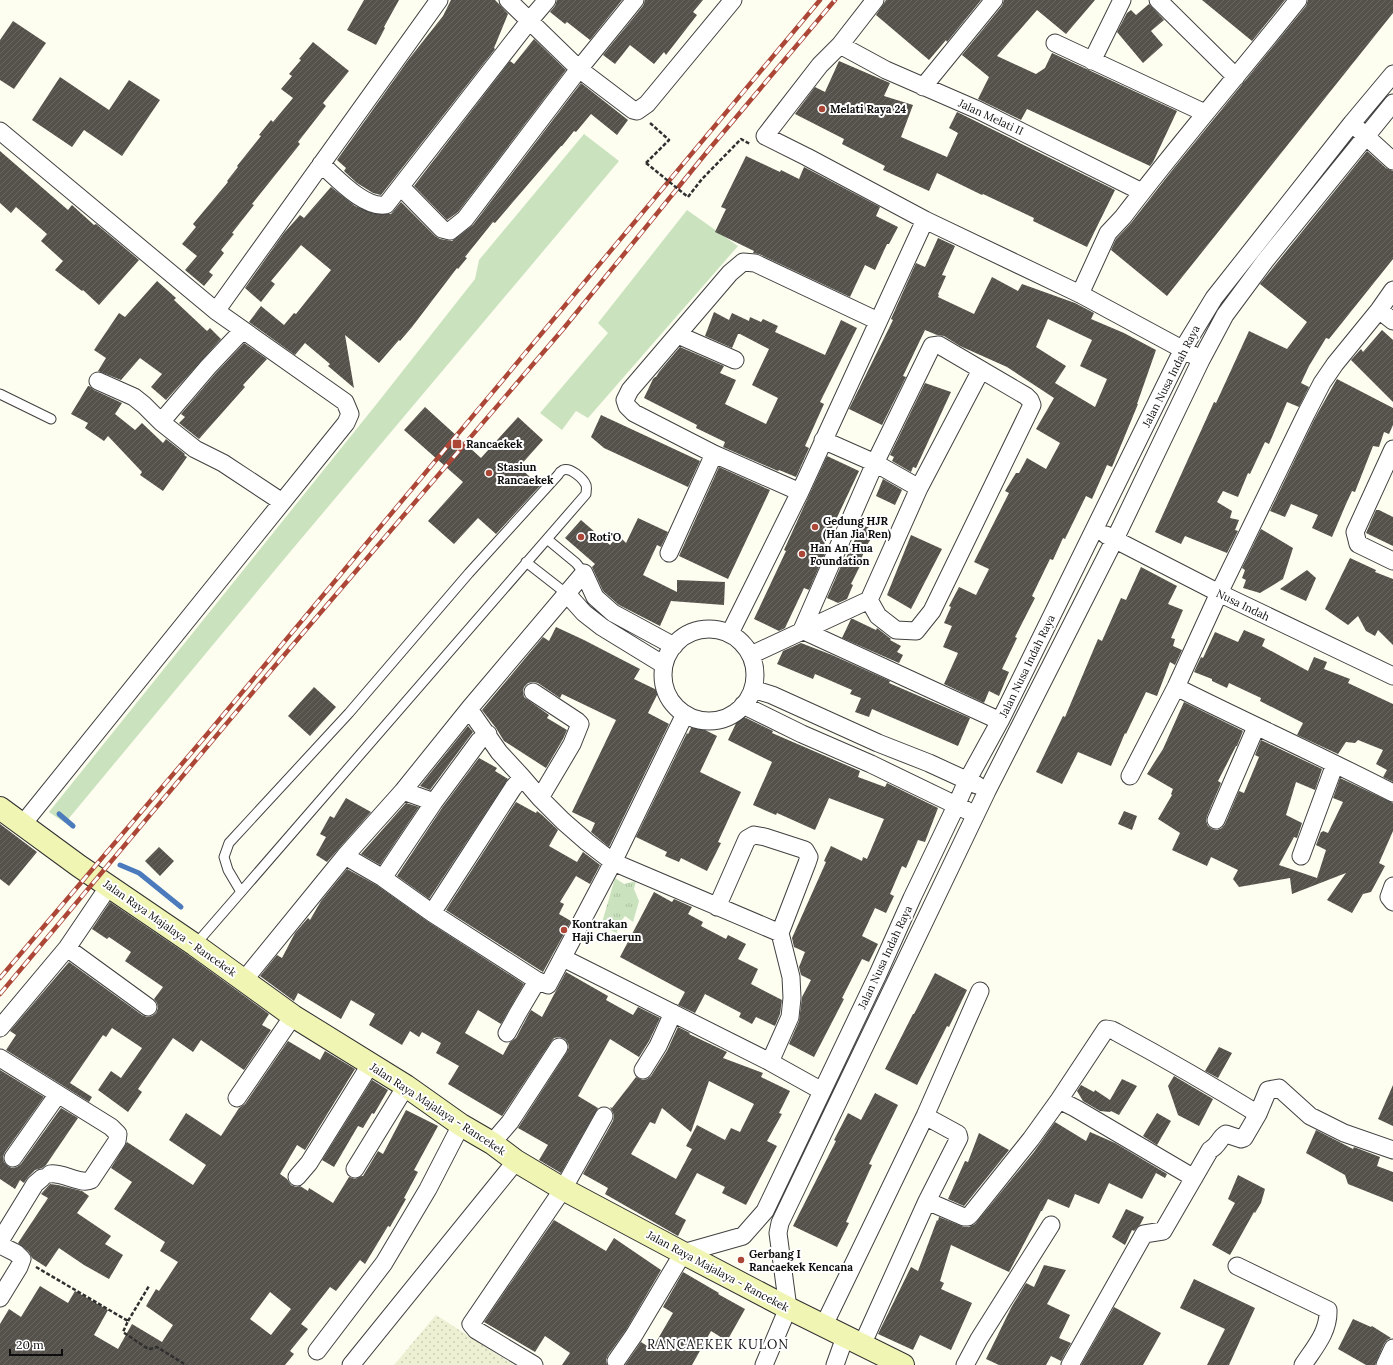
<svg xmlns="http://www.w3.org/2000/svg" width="1393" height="1365" font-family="Lora,serif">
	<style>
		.farmland { fill: url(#farmland-dots) }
		.grass { fill: #cae3be }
		.park { fill: url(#park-tufts) }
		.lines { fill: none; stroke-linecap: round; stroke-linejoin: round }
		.stream { stroke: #4b7bbc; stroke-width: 5 }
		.building { fill: url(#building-hatch); fill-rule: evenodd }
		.lane-casing { stroke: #414141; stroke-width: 11 }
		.street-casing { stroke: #414141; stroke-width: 19 }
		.secondary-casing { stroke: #303030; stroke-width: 24 }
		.path { stroke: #303030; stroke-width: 2.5; stroke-dasharray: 4 2; stroke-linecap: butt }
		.lane { stroke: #fff; stroke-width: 9 }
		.street { stroke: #fff; stroke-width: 17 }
		.secondary { stroke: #f0f5b3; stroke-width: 22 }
		.rail-casing { stroke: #ac4737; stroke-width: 4.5 }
		.rail { stroke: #fff; stroke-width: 3; stroke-dasharray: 9; stroke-linecap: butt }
		.path-bridge { stroke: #303030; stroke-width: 2.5; stroke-dasharray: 4 2; stroke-linecap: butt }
		.poi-dot { fill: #ac4737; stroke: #fff; stroke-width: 1.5 }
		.labels { text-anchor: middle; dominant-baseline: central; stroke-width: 4; stroke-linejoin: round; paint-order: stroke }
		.poi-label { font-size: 11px; font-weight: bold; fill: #0e0e0e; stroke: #fff; text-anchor: start }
		.street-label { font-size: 11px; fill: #0e0e0e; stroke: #fff }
		.quarter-label { font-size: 13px; letter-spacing: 1px; fill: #0e0e0e; stroke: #fff }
	</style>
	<defs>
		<pattern id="farmland-dots" width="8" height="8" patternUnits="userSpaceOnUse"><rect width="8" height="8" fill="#edf0d3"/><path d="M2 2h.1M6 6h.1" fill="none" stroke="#cacdb4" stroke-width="1.8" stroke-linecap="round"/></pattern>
		<pattern id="park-tufts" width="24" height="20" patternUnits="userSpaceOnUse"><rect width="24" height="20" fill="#cae3be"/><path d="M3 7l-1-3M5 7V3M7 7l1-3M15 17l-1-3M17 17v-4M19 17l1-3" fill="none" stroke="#acc2a2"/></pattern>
		<pattern id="building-hatch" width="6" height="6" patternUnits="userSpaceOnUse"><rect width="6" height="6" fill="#55514b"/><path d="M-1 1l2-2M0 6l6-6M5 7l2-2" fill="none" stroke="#696561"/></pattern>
	</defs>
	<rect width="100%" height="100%" fill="#fdfdf0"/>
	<!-- farmland -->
	<path class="farmland" d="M436,1315L514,1365H394Z"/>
	<!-- grass -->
	<path class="grass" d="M584,134L619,161L285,558L65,823L49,812L379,401L475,279L479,260Z
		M687,210L738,246L588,418L576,411L562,430L540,413L608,333L598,323Z"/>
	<!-- park -->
	<path class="park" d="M615,878L624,884L636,881L634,889L639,901L633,922L625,916L618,925L617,933L601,926Z"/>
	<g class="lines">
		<!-- stream -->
		<path class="stream" d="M59,814L73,826
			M120,865L139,873L181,907"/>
	</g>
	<!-- building -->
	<path class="building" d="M364,0H399L384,27L385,28L376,45L347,30Z
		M451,0H495L498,3L508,14L494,48L495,49L381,195L373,193L357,183L344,171L346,168L337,160L409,59L443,16Z
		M557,0H622L590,40L567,22L565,24L550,12L555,6Z
		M645,0H703L693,12L697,15L666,55L664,52L654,64L630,45L615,64L603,55L643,6Z
		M886,0H981L947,42L946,40L929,60L876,15Z
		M1004,0H1095L1066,34L1037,10L997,56L1036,74L1045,68L1052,53L1177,111L1153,162L1150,166L1027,109L1021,120L978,99L989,77L962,55L1002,6Z
		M1202,0H1285L1252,41Z
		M1308,0H1393V13L1167,296L1111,250L1116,239L1131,223L1174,168L1306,6Z
		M1149,4L1164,20L1151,31L1163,45L1143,63L1117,32L1127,13L1131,10L1136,15Z
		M13,21L46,43L14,89L0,80V40Z
		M534,39L566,70L458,212L447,220L414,186L510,61L514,64Z
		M313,42L349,71L323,103L326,106L298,142L300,144L252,204L254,205L232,233L234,234L221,250L224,253L209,272L213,275L204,286L185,270L197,256L182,244L196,227L193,224L228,182L227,181L238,167L237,166L261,136L259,135L271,120L273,122L293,98L281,89L292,76L289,74L301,60L299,59Z
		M839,61L890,83L884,96L913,105L901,137L947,157L958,133L949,128L957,112L1115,190L1087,247L1033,221L1034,218L983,194L982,195L937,173L929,191L883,170L885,166L842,144L844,139L795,114L815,87L825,92Z
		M60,77L109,110L129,80L160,100L122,156L84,130L72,147L32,120Z
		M581,83L628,120L617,135L591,114L576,132L574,131L562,146H561L495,223L493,222L465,257L467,258L458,269L457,268L412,327L400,341L399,340L379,363L345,335L354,388L328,366L330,364L305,343L295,355L249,322L261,306L284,325L294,313L296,314L331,270L301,245L271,281L275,284L261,302L245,288L284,233L300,215L304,218L331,187L355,206L375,214H391L401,202L435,236L440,239L452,241L473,225Z
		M0,151L68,210L72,205L94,225L96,224L139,260L99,305L83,290L82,291L55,270L63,261L41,241L47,234L16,207L11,213L0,203Z
		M1367,151L1386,168L1393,171V259L1329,339L1326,338L1309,366L1301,383L1309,387L1299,407L1287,402L1269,444L1265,442L1250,474L1248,473L1238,497L1223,491L1217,502L1232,511L1230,518L1239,520L1235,530L1238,531L1227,553L1185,536L1181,544L1155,532L1214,402L1216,403L1249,331L1287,349L1307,322L1260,284Z
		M746,156L780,172L781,170L799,179L804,167L880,207L876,216L898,227L889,244H887L875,270L865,265L850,297L759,254L753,253L754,251L715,232L726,209L721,207Z
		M938,238L955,246L942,275L946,276L938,294L939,295L938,297L974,314L992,277L1018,291L1022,284L1075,303L1094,313L1091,319L1124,333L1156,350L1137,404H1138L1112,467L1107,465L1092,499L1086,496L1065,539L1063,538L1053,560L1050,559L1032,596L1035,598L1015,637L1017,638L1002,669L1009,672L999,696L989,691L984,703L944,684L958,653L943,647L952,626L944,623L951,607L949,606L959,587L976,595L989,569L974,562L1009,493L1005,491L1016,473H1019L1027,458L1046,469L1060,443L1036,429L1054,398L1007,367L960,346L944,336L937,335L925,330L903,376L906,377L882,425L849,409L893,320L891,319L916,263L925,267ZM1048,319L1092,340L1080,366L1107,379L1095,407L1055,383L1066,366L1036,347Z
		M157,281L176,298L174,300L207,331L210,328L221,339L166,400L151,387L162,374L140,358L121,380L98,371L106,358L94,350L119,313L125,317Z
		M714,312L729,320L732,313L749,321L750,317L761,322L763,319L778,326L775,332L825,355L841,320L857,328L820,402L824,404L805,446L809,448L796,477L779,470L778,471L723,447L725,442L696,428L697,425L644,398L653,379L655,377H656L659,372L680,347L724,366L720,373L736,380L725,404L766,424L778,398L752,385L769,349L740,334H738L732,348L705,336Z
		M1382,330L1393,340V402L1351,360L1361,349L1363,352Z
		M244,343L267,359L243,385L245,387L199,439L179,423L185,417L181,414L215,374Z
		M1337,379L1393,408V425L1389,434L1384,432L1379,447L1373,446L1355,492L1352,491L1346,504L1332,537L1312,528L1318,515L1291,504L1285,517L1270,511L1315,418Z
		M925,383L951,392L916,468L913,467L911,472L892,461L894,457L890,455Z
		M88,386H89L94,390L122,403L115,414L135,430L142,423L163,443L166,439L185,454L184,455L187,457L163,491L140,475L142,472L108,436L104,441L85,428L88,423L71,414Z
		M425,407L481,458L518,417L543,440L519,467L540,486L496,534L478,518L454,544L428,521L463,482L404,430Z
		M601,415L700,461L688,487L604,448L591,437Z
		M827,456L859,471L822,549L826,551L809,590L804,588L785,628L779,631L754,619L786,551L784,550Z
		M719,467L770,490L728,579L679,556Z
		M883,479L902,490L895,505L876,496Z
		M1376,510H1379L1393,517V546L1366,533Z
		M638,518L668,532L661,547L657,545L643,575L677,592V580L725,582L724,605L671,601L660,626L619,605L603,591L592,567L595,564L565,538L581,520L610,545L618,535L626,543Z
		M863,523L875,533L867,545L859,564H861L851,584L853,585L847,599L838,603L827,598L844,559L845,560Z
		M1261,529L1293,548L1283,579L1260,593L1243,588L1246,580L1242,578L1245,570L1242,568Z
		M911,535L942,549L911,609L887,595Z
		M1350,558L1376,570L1375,572L1393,579V645L1378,630L1375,636L1366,631L1358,616L1348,625L1325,609Z
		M1141,567L1177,586L1168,604L1183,610L1171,638L1175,639L1173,646L1182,650L1175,665L1170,662L1157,696L1146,692L1126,734L1125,733L1111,766L1078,752L1062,784L1036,772L1063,716L1065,717L1098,639L1102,641L1121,598L1126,600Z
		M1307,570L1316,578L1306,601L1280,589Z
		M851,619H853L876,630L877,628L891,639L890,640L901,646L897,652L903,655L899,663L842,638Z
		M556,627L584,640L640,669L634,679L659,691L648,713L669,724L609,847L591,832L595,823L572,812L616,720L562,694L560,698L538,683L533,682L528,683L524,687L523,691L524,697L528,700L549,715L547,718L567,730L563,739L546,768L504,741L496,728L482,710L543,637L549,641Z
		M1244,630L1265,639L1262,646L1308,671L1314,657L1327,662L1324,669L1350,679L1348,683L1393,704V782L1383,777L1387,770L1376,764L1383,750L1358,740L1355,743L1346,742L1338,754L1297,735L1303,723L1260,701L1261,698L1229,683L1227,688L1212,681V679L1194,672L1201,657L1203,658L1215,632L1238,642Z
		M801,643L832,655L890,681L889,683L970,718L958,746L872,709L869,717L855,712L861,698L850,694L852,690L815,674L813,679L777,664L783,651Z
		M314,687L336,707L310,736L288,716Z
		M1184,702L1243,731L1237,746H1236L1218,781L1221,783L1207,816L1206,821L1208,826L1212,829L1217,830L1222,828L1225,824L1239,791L1244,793L1259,757L1255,755L1261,740L1322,769L1315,790L1296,782L1286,815L1302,823L1297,838L1294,837L1279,865L1317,878L1326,850L1316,845L1321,832H1322L1323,831L1328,833L1343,802L1333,798L1340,778L1393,803V831L1379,863L1385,866L1371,892L1363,894L1352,913L1327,900L1346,873L1292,894L1290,878L1239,887L1233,879L1238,870L1211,857L1207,866L1172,850L1180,833L1158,819L1172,795L1171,794L1173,789L1147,774L1163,749Z
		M740,715L773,731L772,733L860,771L858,777L885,787L887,783L938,808L925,842L918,840L906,868L902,866L890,894L894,896L886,913L875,908L862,936L878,944L869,962L862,959L842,998L844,999L814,1057L789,1044L799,1021L802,997L811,980L801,975L799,967L805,952L794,947L792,938L826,862L824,861L831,846L862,861L863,857L867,859L884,819L829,798L815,830L777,813L776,815L753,805L772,762L728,740Z
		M693,724L717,736L700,772L741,792L718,842L721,843L707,871L681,858L679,862L665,856L667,852L636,837L687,733L688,734Z
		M468,726L473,732L430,790L420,786Z
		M479,758L497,768L495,771L508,779L429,899L397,876L442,808Z
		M346,798L371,812L327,862L316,855L326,837L320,834L330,816L334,818Z
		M516,802L536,813L537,811L542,815L558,830L549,846L577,862L583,852L600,865L590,884L576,876L560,902L564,904L559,914L571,921L543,972L446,910Z
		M406,803L419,807L380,865L361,854Z
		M1124,811L1137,816L1132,830L1118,824Z
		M0,824L37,852L9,886L0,879Z
		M159,847L174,861L160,876L145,861Z
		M347,869L378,886L427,921L524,984L501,1024L478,1010L465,1033L503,1055L510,1042L516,1038L531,1010L542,1017L566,972L608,996L606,1000L633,1015L638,1007L660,1018L649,1041L639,1057L610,1039L578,1096L598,1108L561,1173L539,1160L548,1145L518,1128L567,1052L569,1047L568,1043L565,1039L559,1037L554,1038L551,1042L502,1116L448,1084L459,1066L436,1053L441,1043L422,1032L419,1037L410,1031L402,1045L369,1025L375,1014L351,1000L341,1019L298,993L294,1001L260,976L277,955L282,958L295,933L308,918L310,920L321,901Z
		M654,892L672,902L674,899L692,907L688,914L703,922L701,926L726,939L728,935L746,944L738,959L758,969L751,984L782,1000L780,1014L775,1026L756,1017L752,1024L739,1017L741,1013L705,994L695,1013L678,1005L685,992L620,957Z
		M110,902L188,955L269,1014L262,1025L271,1030L244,1070L201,1040L193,1052L173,1038L138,1089L142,1092L128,1112L98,1090L111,1071L121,1078L142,1048L112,1028L106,1037L103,1035L70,1083L92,1097L89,1102L6,1050L16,1035L10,1031L69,962L142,1015L147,1017L152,1016L156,1013L158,1008L157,1003L154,999L163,987L125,961L131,952L109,937L107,939L92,929Z
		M935,973L967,990L949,1027L947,1026L917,1085L885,1069L913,1014H914Z
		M678,1027L690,1033L689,1034L727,1052L723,1058L763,1073L761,1077L790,1091L779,1113L782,1114L767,1141L777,1146L746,1205L722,1193L725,1187L697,1173L675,1214L686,1220L678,1236L605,1194L608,1188L583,1174L613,1121L614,1115L610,1107L612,1108L636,1077L643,1080L647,1079L651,1076L667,1051ZM709,1081L754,1104L740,1132L731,1128L725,1140L697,1125L686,1146L692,1149L676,1179L631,1154L650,1122L655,1124L662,1108L691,1132Z
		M288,1041L320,1060L325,1051L355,1069L305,1150L297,1145L280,1174L287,1179L291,1185L296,1187L300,1186L308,1191L309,1188L333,1203L349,1177L355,1179L362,1176H363L378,1151L383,1154L406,1110L438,1126L414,1170L418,1172L404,1198L406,1199L390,1227L388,1226L365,1264L360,1260L336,1291L330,1287L301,1324L308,1329L290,1351L294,1354L285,1365H0V1324L9,1309L21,1317L40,1286L68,1303L75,1291L108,1310L94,1335L118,1349L132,1324L162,1342L173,1325L146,1306L156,1289L159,1291L178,1262L160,1251L165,1242L114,1209L132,1182L111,1168L127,1142L193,1185L206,1165L169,1140L186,1113L221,1136L239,1108L245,1104ZM270,1292L291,1309L271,1335L250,1319Z
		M1219,1047L1232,1053L1218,1078L1205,1071Z
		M0,1070L44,1097L5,1152L3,1157L4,1162L8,1166L12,1168L17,1167L21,1164L61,1108L78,1118L46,1165L42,1168L35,1170L28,1177L24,1183L20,1180L15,1189L0,1179Z
		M1174,1076L1213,1099L1199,1126L1178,1115L1168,1086Z
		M1122,1079L1137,1086L1119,1115L1111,1111L1110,1112L1100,1111L1083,1101L1077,1091L1081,1085L1094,1092L1095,1090L1110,1100Z
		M372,1080L388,1090L374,1114L372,1113L363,1128L358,1126L334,1167L322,1160Z
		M1393,1085V1126L1378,1119Z
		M875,1093L898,1105L869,1164L872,1165L846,1222L849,1223L837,1247L793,1226L836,1141L834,1140L848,1113L861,1120Z
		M1157,1113L1171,1121L1157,1145L1143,1136Z
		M1055,1122L1086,1141L1090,1132L1115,1143L1167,1174L1165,1178L1156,1173L1142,1199L1109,1183L1099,1204L1075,1194L1069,1208L1048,1199L1042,1211H1041L1009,1272L951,1245L940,1281L944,1283L941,1289L972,1303L951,1350L920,1335L913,1350L878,1334L911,1267L918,1271L937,1220L938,1221L939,1217L964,1227H969L975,1224L1034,1152Z
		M1316,1130L1353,1149L1354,1147L1380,1157L1377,1166L1393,1172V1202L1348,1184L1345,1175L1306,1153Z
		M979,1133L1009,1150L964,1206L948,1199L965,1161L968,1162Z
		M1238,1175L1265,1189L1261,1203L1255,1213L1254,1212L1230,1255L1212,1245L1235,1203L1228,1199Z
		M50,1184L58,1185L82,1191L89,1196L77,1213L111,1236L105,1244L123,1255L109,1279L84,1265L59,1248L46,1267L32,1258L29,1252L18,1243L48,1198L41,1194Z
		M1126,1209L1144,1217L1140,1225L1134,1231L1132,1230L1125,1245L1112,1237Z
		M554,1220L606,1251L614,1238L661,1270L626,1330L608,1355L606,1360L607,1365H562L570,1353L545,1336L535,1352L484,1322Z
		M1044,1265L1066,1270L1047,1304L1070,1315L1059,1338L1071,1343L1061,1361L1051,1356L1046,1365H999L986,1359L1011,1308L1026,1283L1034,1287Z
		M683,1272L719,1293L718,1294L745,1309L727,1341L711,1331L692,1365H625L641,1342L652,1349L673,1313L663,1307Z
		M1194,1279L1255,1308L1229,1365H1207L1225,1329L1180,1308Z
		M1114,1307L1161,1333L1143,1365H1081Z
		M1353,1319L1371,1327L1372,1326L1391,1338L1387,1340L1384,1344L1375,1365H1366L1338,1349Z"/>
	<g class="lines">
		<!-- lane casing -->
		<g class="lane-casing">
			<path id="lane" d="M0,394L51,419
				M547,539L576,563L584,573
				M526,562L567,594
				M195,945L241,892L586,494C586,491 587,488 586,485C583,478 570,467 563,470C561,471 559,473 558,475L469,573L349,713L229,843L224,857L228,870L241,892"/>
		</g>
		<!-- street casing -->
		<g class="street-casing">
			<path id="street" d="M508,0L579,69L633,110L637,111L647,104L733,0
				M875,0L840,45L820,65L765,136L807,157L925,220L1080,294L1193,355
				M1158,0L1236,77
				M1055,43L1205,113
				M840,45L886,70L978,110L1142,192
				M1092,61L1122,0
				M923,87L994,0
				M1358,129L1393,161
				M0,131L216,311L345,402L350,414L346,423L22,825
				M321,164C336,177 364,209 386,205L530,20L547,0
				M401,187L442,229L450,231L465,219L579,69L635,0
				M1080,294L1108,233L1123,217C1179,143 1240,73 1298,0
				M1379,310L1393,321
				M216,311L439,0
				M678,335L735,360
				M98,381L134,397L144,405L161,422L208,367L243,330
				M161,422L195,449L223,463L282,502
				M823,440L875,463L919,488
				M1393,449L1355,532L1358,544L1393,561
				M800,492L714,454L634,413L627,406L625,400L630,390L730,273L743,262L755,263L878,321
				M1106,535L1219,593L1393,676
				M669,553L714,454
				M567,594L584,613L602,627L664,665
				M869,600L878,616L896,630L916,631L932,611L1032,405L1030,400L1026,396L939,345L932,346L875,463L802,630L1000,721
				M663 675a46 46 0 1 1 92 0a46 46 0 1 1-92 0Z
				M730,633L800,492L925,220
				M751,655L869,600L919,488L981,370
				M1176,687C1248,723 1321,756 1393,793
				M753,689L772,695L878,743L929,763L977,785
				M533,692L577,721L580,724L572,744L540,798
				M743,705L802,734L871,764L966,810
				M469,709L499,752L522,777L540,798L563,821L587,842L613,862L780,933
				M1130,776L1176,687L1219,593L1306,414L1322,383L1335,364L1379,310L1393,290
				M403,791L434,802L479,741L488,734
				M1216,820L1256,727
				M345,856L383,878L432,913L536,980L548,985L613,862L685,714
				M1301,856L1335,764
				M383,878L434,802
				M1393,886L1389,897L1393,902
				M717,907L747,839L754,835L765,837L805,850L809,857L807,863L780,933L791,977L792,998L790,1017L770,1062
				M432,913L513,788L522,777
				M67,948L148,1007
				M563,958L770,1062L822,1091
				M244,980L345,856L403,791L469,709L584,573L595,597L613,613L674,646
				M0,1028L67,948L109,886
				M507,1033L518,1013L534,986L536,980
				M0,1058L111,1127L118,1134L117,1141L91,1180C81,1185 62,1172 50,1174
				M643,1070L658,1046L673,1013
				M237,1098L293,1016
				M1059,1100L1075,1108L1194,1178
				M492,1143L510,1122L559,1047
				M13,1158L58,1094
				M355,1169L406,1086
				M297,1177L309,1163L370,1065
				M927,1201L964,1217H968L971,1214L1031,1139L1059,1100L1106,1029L1112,1030L1116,1032C1164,1058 1211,1085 1258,1114
				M0,1241L35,1184L42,1178
				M0,1245L16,1253L22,1259L19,1267L0,1298
				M1237,1266L1328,1310C1329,1332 1314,1348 1303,1365
				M824,1325L925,1116L980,991
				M862,1345L927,1201L959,1138L958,1134L925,1116
				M317,1351L384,1263L428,1189L461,1125
				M616,1361L634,1335L683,1253L743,1236L765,1211L878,974L912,898L956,806L967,781L1000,721L1183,349L1214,298L1352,123L1393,74
				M351,1365L516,1161
				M534,1365L476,1330L471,1324L563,1189L604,1116
				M764,1365L788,1308L778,1233L780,1223L987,791L1115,539L1201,360L1225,315L1265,261L1393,103
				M835,1365L845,1337
				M965,1365L979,1339L1051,1225
				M1070,1365L1144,1234L1163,1231L1210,1150C1219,1145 1219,1138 1226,1134L1241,1139L1244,1138L1258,1114L1268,1090L1279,1088L1310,1116L1344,1133L1393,1150
				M1385,1365L1393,1348"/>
		</g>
		<!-- secondary casing -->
		<g class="secondary-casing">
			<path id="secondary" d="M0,808L79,866L195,945L293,1016L406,1086L461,1125L492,1143L516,1161L563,1189L683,1253L788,1308L903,1365"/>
		</g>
		<!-- path -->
		<path class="path" d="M646,163L669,140L649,122
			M688,197L702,179L741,139L750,144
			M36,1267L128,1321L123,1332L145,1347L150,1349L157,1347L186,1365
			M128,1321L149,1286"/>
		<!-- lane -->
		<use href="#lane" class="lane"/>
		<!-- street -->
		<use href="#street" class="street"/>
		<!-- secondary -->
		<use href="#secondary" class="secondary"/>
		<!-- rail casing -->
		<g class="rail-casing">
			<path id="rail" d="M0,978L209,732L820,0
				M0,994L274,667L564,328L711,147L835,0"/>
		</g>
		<!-- rail -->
		<use href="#rail" class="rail"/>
		<!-- path-bridge -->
		<path class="path-bridge" d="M646,163L688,197"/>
	</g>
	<!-- markers -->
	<g class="poi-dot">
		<circle cx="822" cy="109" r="4"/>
		<rect x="452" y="439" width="10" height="10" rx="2"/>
		<circle cx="489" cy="473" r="4"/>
		<circle cx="815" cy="527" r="4"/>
		<circle cx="581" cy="537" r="4"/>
		<circle cx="802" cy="554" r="4"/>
		<circle cx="564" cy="930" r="4"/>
		<circle cx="741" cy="1260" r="4"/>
	</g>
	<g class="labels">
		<!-- poi labels -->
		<g class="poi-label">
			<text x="830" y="109">Melati Raya 24</text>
			<text x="466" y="444">Rancaekek</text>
			<text x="497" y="467">Stasiun<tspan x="497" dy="13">Rancaekek</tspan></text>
			<text x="823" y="521">Gedung HJR<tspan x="823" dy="13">(Han Jia Ren)</tspan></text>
			<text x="589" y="537">Roti'O</text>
			<text x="810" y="548">Han An Hua<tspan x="810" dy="13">Foundation</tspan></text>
			<text x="572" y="924">Kontrakan<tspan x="572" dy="13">Haji Chaerun</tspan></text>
			<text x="749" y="1254">Gerbang I<tspan x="749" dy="13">Rancaekek Kencana</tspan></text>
		</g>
		<!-- street labels -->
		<g class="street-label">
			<text transform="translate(991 117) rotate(25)">Jalan Melati II</text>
			<text transform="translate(1171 376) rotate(-63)">Jalan Nusa Indah Raya</text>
			<text transform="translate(1243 605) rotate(26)">Nusa Indah</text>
			<text transform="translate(1027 666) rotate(-64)">Jalan Nusa Indah Raya</text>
			<text transform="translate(170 928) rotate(35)">Jalan Raya Majalaya - Rancekek</text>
			<text transform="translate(885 957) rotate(-65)">Jalan Nusa Indah Raya</text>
			<text transform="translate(438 1109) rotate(33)">Jalan Raya Majalaya - Rancekek</text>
			<text transform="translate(718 1271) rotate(28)">Jalan Raya Majalaya - Rancekek</text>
		</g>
		<!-- quarter labels -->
		<g class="quarter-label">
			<text x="718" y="1344">RANCAEKEK KULON</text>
		</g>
	</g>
	<!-- scale -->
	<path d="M10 1349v6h52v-6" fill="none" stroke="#0e0e0e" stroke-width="2"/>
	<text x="16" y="1349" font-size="12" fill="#0e0e0e" stroke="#ffffff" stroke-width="3" paint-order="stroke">20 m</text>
</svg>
